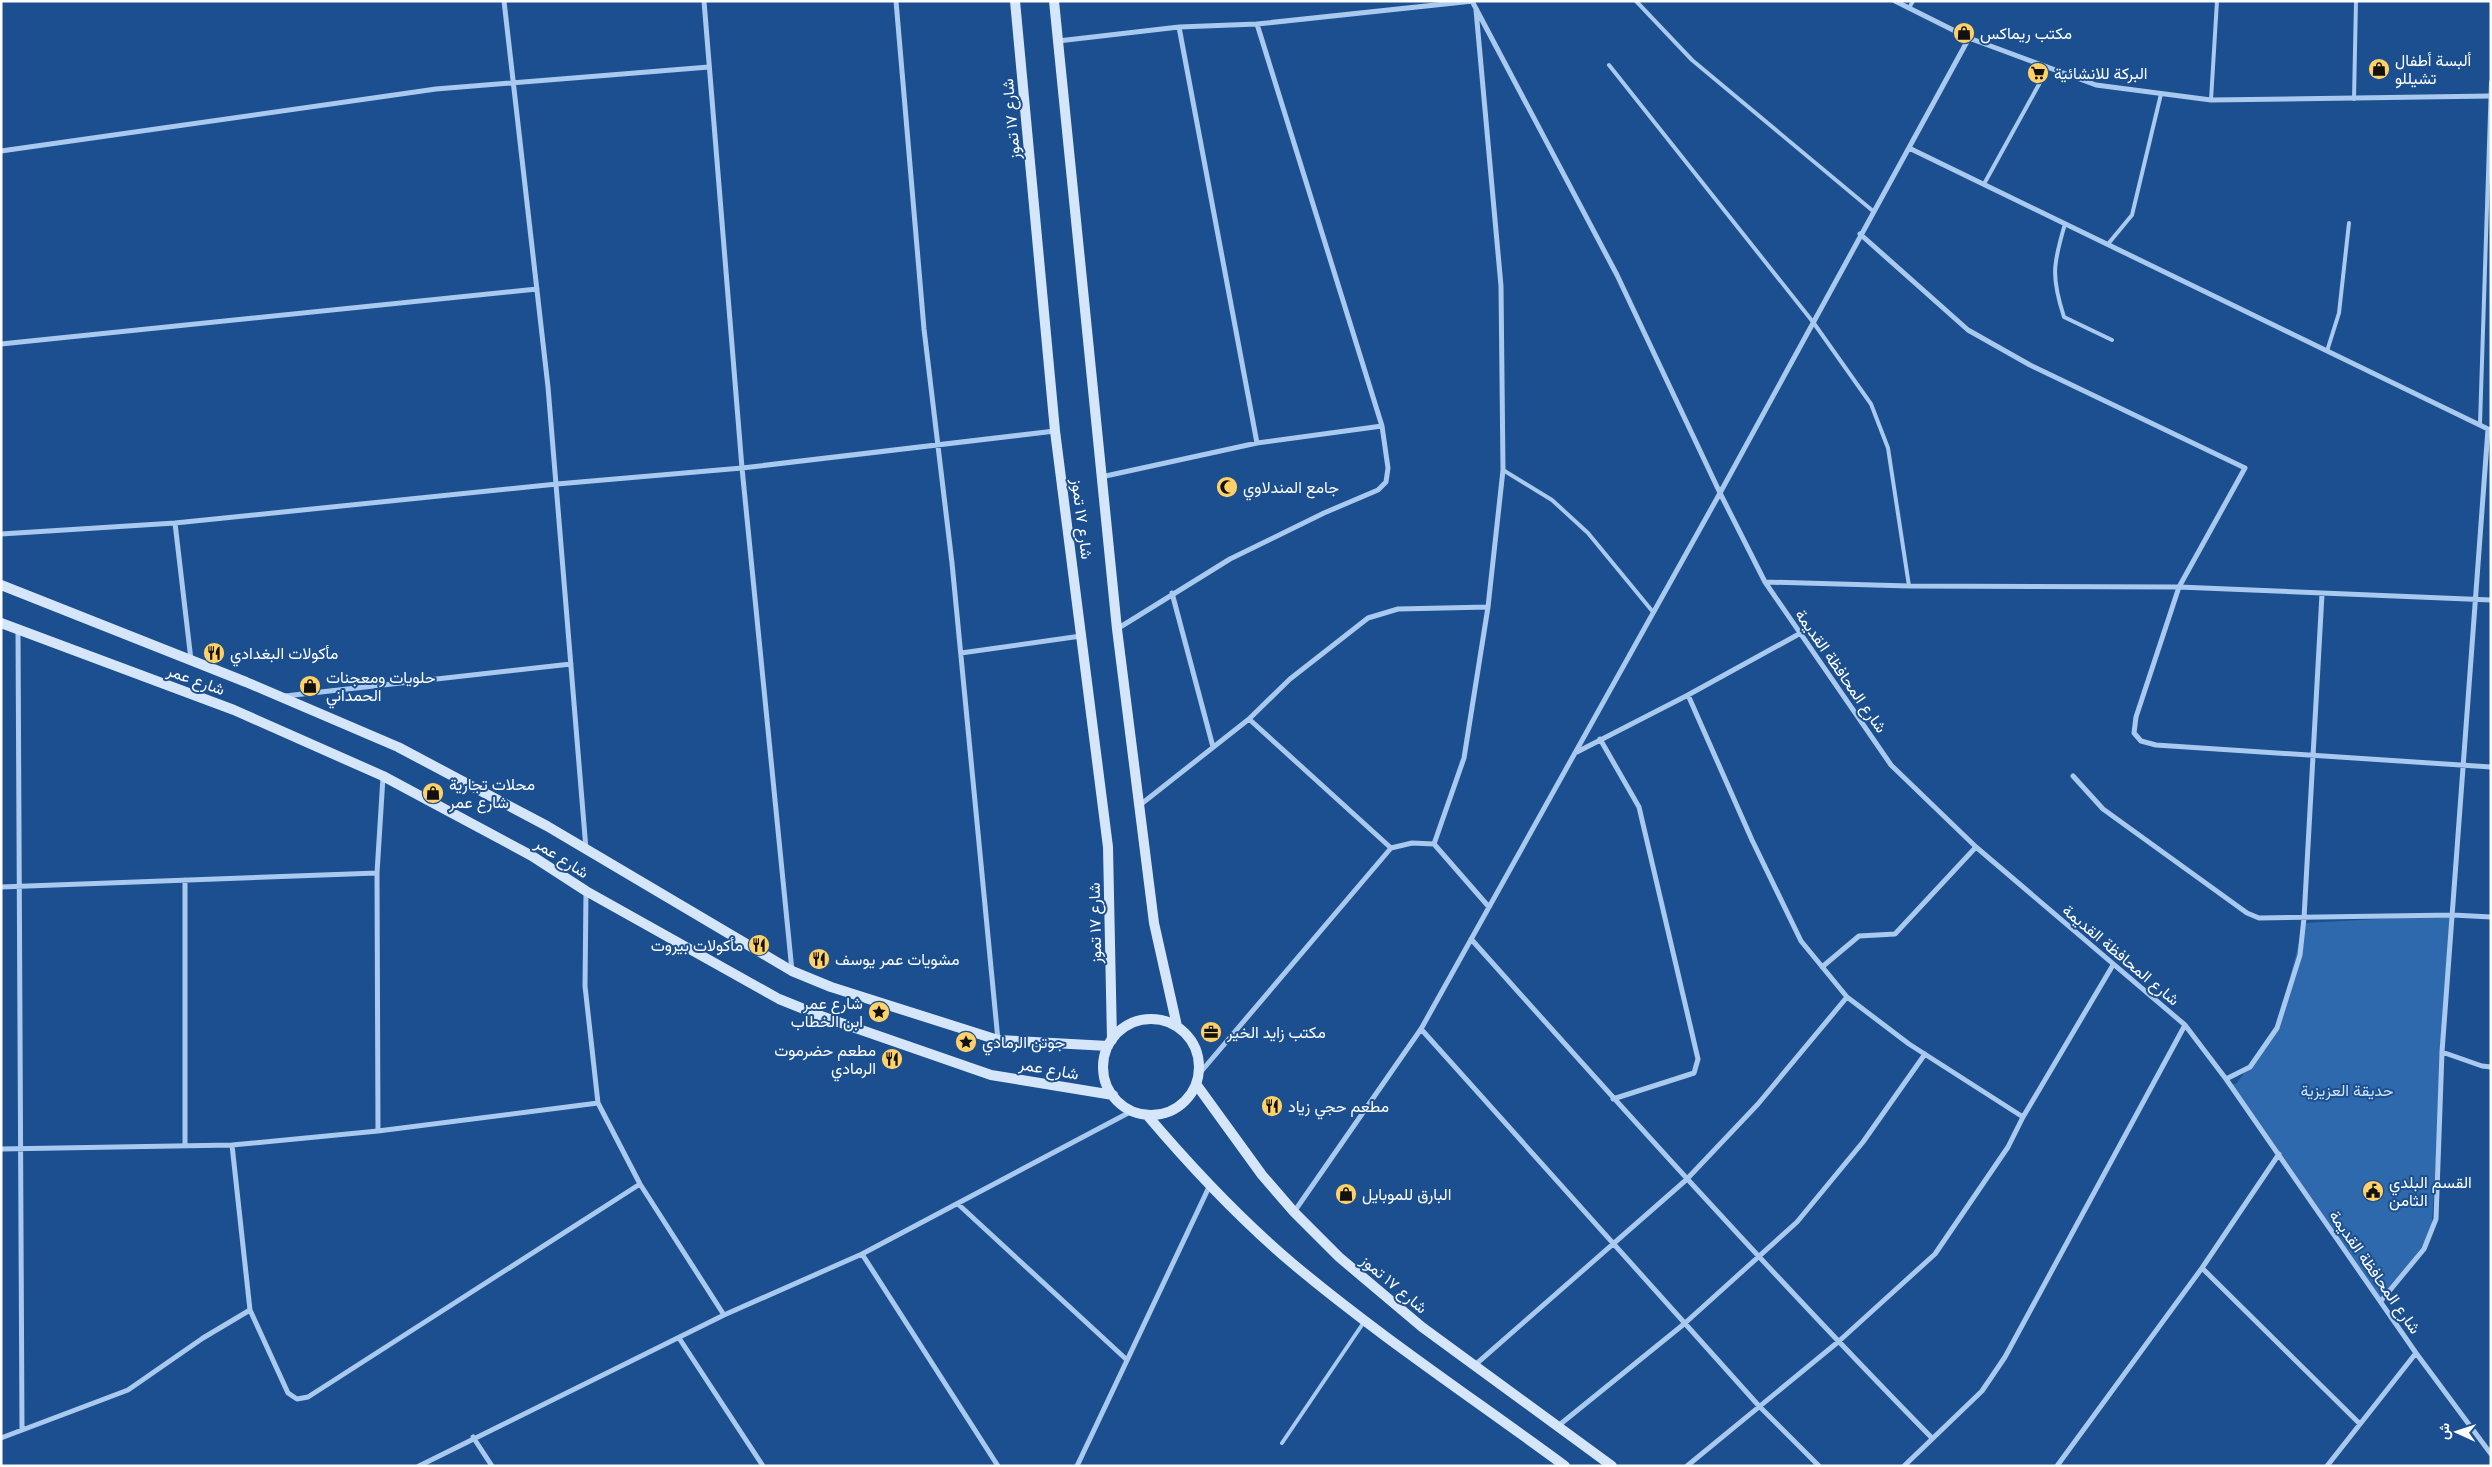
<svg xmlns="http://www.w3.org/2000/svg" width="2492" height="1467" font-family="Raleway,Vazirmatn,sans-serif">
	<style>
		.green { fill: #2e69ad }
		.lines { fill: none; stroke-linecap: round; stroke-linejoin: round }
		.lane { stroke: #a9c9ee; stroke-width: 4 }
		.street { stroke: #a9c9ee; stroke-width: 5 }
		.secondary { stroke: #d6e6fa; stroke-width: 10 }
		.labels { text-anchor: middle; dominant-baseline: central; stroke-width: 4; stroke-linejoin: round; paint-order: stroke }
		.poi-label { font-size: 16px; fill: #fff; stroke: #1b4f8f; text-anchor: start }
		.street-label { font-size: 16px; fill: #fff; stroke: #1b4f8f }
		.park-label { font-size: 16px; fill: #cfe3fa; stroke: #1b4f8f }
	</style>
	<rect width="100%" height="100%" fill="#1b4f8f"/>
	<!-- green -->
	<path class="green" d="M2453,915L2431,1235L2381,1301L2229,1084H2236L2277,1028L2304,923Z"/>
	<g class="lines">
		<!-- lane -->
		<path class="lane" d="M1636,1L1692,60L1873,211
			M1909,8L1913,1
			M1609,65L1813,322L1871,404L1888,448L1909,586
			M2354,99L2356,1
			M2211,100L2217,1
			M1984,184L2048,68
			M2065,224C2053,264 2051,277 2064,317L2112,340
			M2108,244L2132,215L2161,94
			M2327,351L2339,313L2349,223
			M2480,424L2491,82
			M1503,470L1552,500L1588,533L1653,612
			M1282,1443L1364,1322"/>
		<!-- street -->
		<path class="street" d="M504,1L548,387L586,849
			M704,1L742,468L792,971
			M896,1L924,329L952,563L998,1040
			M1472,1L1617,275L1720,493L1765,582L1891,765L1976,847L2185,1025L2226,1079L2416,1353L2491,1454
			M1895,1L1969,38L2096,85L2211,100L2491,96
			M1179,27L1257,443
			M1058,41L1179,27L1257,24L1473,1
			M1909,148L2490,430
			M1,151L436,89L709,67
			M1860,234L1968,330L2030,365L2245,468L2179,587L2136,717L2134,733L2141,741L2156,745L2491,767
			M1,344L537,289
			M1101,477L1257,443L1382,426
			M175,523L191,660
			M1,534L175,523L557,484L742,468L1055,431
			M1765,582L1909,586L2179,587L2491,600
			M1172,593L1213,747
			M1117,629L1230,559L1324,513L1378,490L1386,482L1388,468L1382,426L1257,24
			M18,630L22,1430
			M961,653L1081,636
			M1688,695L1752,840L1801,941L1847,997L1909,1044L2023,1117
			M285,696L571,664
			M1249,719L1391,848
			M1600,739L1639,807L1698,1059L1694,1073L1613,1099
			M1577,752L1688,695L1799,634
			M2073,776L2103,809L2247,913L2259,918L2453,915L2491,917
			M1140,805L1249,719L1290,679L1368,618L1398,609L1488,607
			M1434,844L1489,907
			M1,887L377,873
			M586,891L585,986L598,1103L640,1184L724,1315
			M1471,939C1622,1108 1773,1276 1931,1437
			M1822,967L1859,936L1895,934L1976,847
			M1421,1029L1759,1406L1819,1466
			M2442,1052L2482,1066L2491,1067
			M1199,1074L1391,848L1412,843L1434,844L1464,758L1488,607L1503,470L1501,286L1476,10
			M2226,1079L2250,1067L2277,1028L2300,955L2304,918L2322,594
			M378,1131L377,873L383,777
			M232,1145L250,1310L288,1393L297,1399L308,1397L640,1184
			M185,1146V880
			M1,1149L232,1145L378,1131L598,1103
			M958,1204L1127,1360
			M1294,1212L1421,1029L1720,493L1969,38
			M862,1254L998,1466
			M2202,1268L2360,1424
			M2381,1301L2424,1249L2436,1219L2442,1052L2488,429
			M679,1338L763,1466
			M1475,1365L1686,1180L1758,1104L1847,997
			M1558,1426L1684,1324L1797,1222L1863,1142L1925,1054
			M473,1437L492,1466
			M1,1438L128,1390L203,1338L250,1310
			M419,1466L724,1315L862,1254L1132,1111
			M1077,1466L1210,1185
			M1687,1466L1838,1342L1935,1254L2008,1147L2023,1117L2113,965
			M1904,1466L1982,1391L2005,1357L2185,1025
			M2057,1466L2202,1268L2279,1154
			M2327,1466L2416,1353"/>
		<!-- secondary -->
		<path class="secondary" d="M1015,1L1055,431L1108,847L1112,1040
			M1054,1L1117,629L1154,923L1177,1026
			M1,585L246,682L398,747L547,826L792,971L831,987L998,1040L1108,1046
			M1,623L234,710L383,776L532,856L586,891L779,999L821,1016L991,1075L1113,1095
			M1103 1067a48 48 0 1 1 96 0a48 48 0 1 1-96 0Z
			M1196,1084L1262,1175L1294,1212L1339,1257L1422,1327L1612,1466
			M1147,1115C1192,1168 1239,1218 1292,1263C1379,1336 1474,1399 1565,1466"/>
	</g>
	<!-- icons -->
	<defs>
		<g id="shop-disc" transform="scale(1.125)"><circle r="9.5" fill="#ffd166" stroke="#1b4f8f"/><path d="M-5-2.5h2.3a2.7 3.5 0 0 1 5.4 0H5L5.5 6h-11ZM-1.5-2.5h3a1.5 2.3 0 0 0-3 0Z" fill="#111"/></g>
		<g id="supermarket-disc" transform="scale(1.125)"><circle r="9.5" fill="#ffd166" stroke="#1b4f8f"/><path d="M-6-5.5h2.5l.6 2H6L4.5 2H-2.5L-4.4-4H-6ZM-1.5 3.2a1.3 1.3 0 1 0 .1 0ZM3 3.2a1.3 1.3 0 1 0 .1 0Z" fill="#111"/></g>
		<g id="mosque-disc" transform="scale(1.125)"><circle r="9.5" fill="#ffd166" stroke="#1b4f8f"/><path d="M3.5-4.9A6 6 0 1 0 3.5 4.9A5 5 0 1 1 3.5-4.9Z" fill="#111"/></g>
		<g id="restaurant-disc" transform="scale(1.125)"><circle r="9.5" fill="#ffd166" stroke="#1b4f8f"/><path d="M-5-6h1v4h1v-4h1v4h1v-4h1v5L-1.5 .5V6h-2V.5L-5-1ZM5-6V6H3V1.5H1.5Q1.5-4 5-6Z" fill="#111"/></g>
		<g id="sight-disc" transform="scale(1.125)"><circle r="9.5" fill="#ffd166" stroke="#1b4f8f"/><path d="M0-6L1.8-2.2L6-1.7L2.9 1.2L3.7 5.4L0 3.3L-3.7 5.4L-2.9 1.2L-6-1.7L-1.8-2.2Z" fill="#111"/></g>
		<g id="office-disc" transform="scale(1.125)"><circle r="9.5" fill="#ffd166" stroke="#1b4f8f"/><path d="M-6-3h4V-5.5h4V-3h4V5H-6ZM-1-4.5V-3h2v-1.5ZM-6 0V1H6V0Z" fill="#111"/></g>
		<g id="civic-disc" transform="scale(1.125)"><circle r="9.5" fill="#ffd166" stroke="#1b4f8f"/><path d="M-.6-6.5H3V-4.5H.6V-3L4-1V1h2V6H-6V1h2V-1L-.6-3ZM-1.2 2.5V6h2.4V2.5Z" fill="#111"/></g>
	</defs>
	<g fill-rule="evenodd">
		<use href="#shop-disc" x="1964" y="33"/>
		<use href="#shop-disc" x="2379" y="69"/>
		<use href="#supermarket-disc" x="2038" y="73"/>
		<use href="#mosque-disc" x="1227" y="487"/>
		<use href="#restaurant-disc" x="214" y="653"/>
		<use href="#shop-disc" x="310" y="686"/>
		<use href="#shop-disc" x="433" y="793"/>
		<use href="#restaurant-disc" x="759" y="945"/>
		<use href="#restaurant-disc" x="819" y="959"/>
		<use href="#sight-disc" x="879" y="1012"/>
		<use href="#office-disc" x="1211" y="1032"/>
		<use href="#sight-disc" x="966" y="1042"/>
		<use href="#restaurant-disc" x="892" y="1059"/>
		<use href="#restaurant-disc" x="1272" y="1106"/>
		<use href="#civic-disc" x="2373" y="1191"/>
		<use href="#shop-disc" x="1346" y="1194"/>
	</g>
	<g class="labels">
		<!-- poi labels -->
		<g class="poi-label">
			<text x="1980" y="33">مكتب ريماكس</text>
			<text x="2395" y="60">ألبسة أطفال<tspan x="2395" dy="18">تشيللو</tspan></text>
			<text x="2054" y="73">البركة للانشائية</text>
			<text x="1243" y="487">جامع المندلاوي</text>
			<text x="230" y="653">مأكولات البغدادي</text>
			<text x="326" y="677">حلويات ومعجنات<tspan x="326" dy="18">الحمداني</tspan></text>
			<text x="449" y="784">محلات تجارية<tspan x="449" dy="18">شارع عمر</tspan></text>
			<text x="743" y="945" text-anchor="end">مأكولات بيروت</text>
			<text x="835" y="959">مشويات عمر يوسف</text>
			<text x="863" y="1003" text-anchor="end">شارع عمر<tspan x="863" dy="18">ابن الخطاب</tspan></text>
			<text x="1227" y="1032">مكتب زايد الخير</text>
			<text x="982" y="1042">جوتن الرمادي</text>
			<text x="876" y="1050" text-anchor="end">مطعم حضرموت<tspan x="876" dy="18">الرمادي</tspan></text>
			<text x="1288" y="1106">مطعم حجي زياد</text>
			<text x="2389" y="1182">القسم البلدي<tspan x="2389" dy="18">الثامن</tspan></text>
			<text x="1362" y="1194">البارق للموبايل</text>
		</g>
		<!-- street labels -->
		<g class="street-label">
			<text transform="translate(1011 119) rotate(-95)">شارع ١٧ تموز</text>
			<text transform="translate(1082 519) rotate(83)">شارع ١٧ تموز</text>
			<text transform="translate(1841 671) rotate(55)">شارع المحافظة القديمة</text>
			<text transform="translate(196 680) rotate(20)">شارع عمر</text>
			<text transform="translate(562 858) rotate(33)">شارع عمر</text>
			<text transform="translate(1095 923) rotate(-91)">شارع ١٧ تموز</text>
			<text transform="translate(2121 955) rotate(40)">شارع المحافظة القديمة</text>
			<text transform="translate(1049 1069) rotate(10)">شارع عمر</text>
			<text transform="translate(2375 1272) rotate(55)">شارع المحافظة القديمة</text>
			<text transform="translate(1394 1284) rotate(40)">شارع ١٧ تموز</text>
		</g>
		<!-- park labels -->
		<g class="park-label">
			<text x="2347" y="1090">حديقة العزيزية</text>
		</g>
	</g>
	<!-- border -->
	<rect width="2492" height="1467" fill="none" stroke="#ffffff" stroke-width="5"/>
	<!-- north arrow -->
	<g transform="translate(2457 1432) rotate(273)" stroke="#1b4f8f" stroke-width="4" paint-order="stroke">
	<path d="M0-4L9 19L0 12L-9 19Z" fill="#ffffff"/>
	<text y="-8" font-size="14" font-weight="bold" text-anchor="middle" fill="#ffffff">ش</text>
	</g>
</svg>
